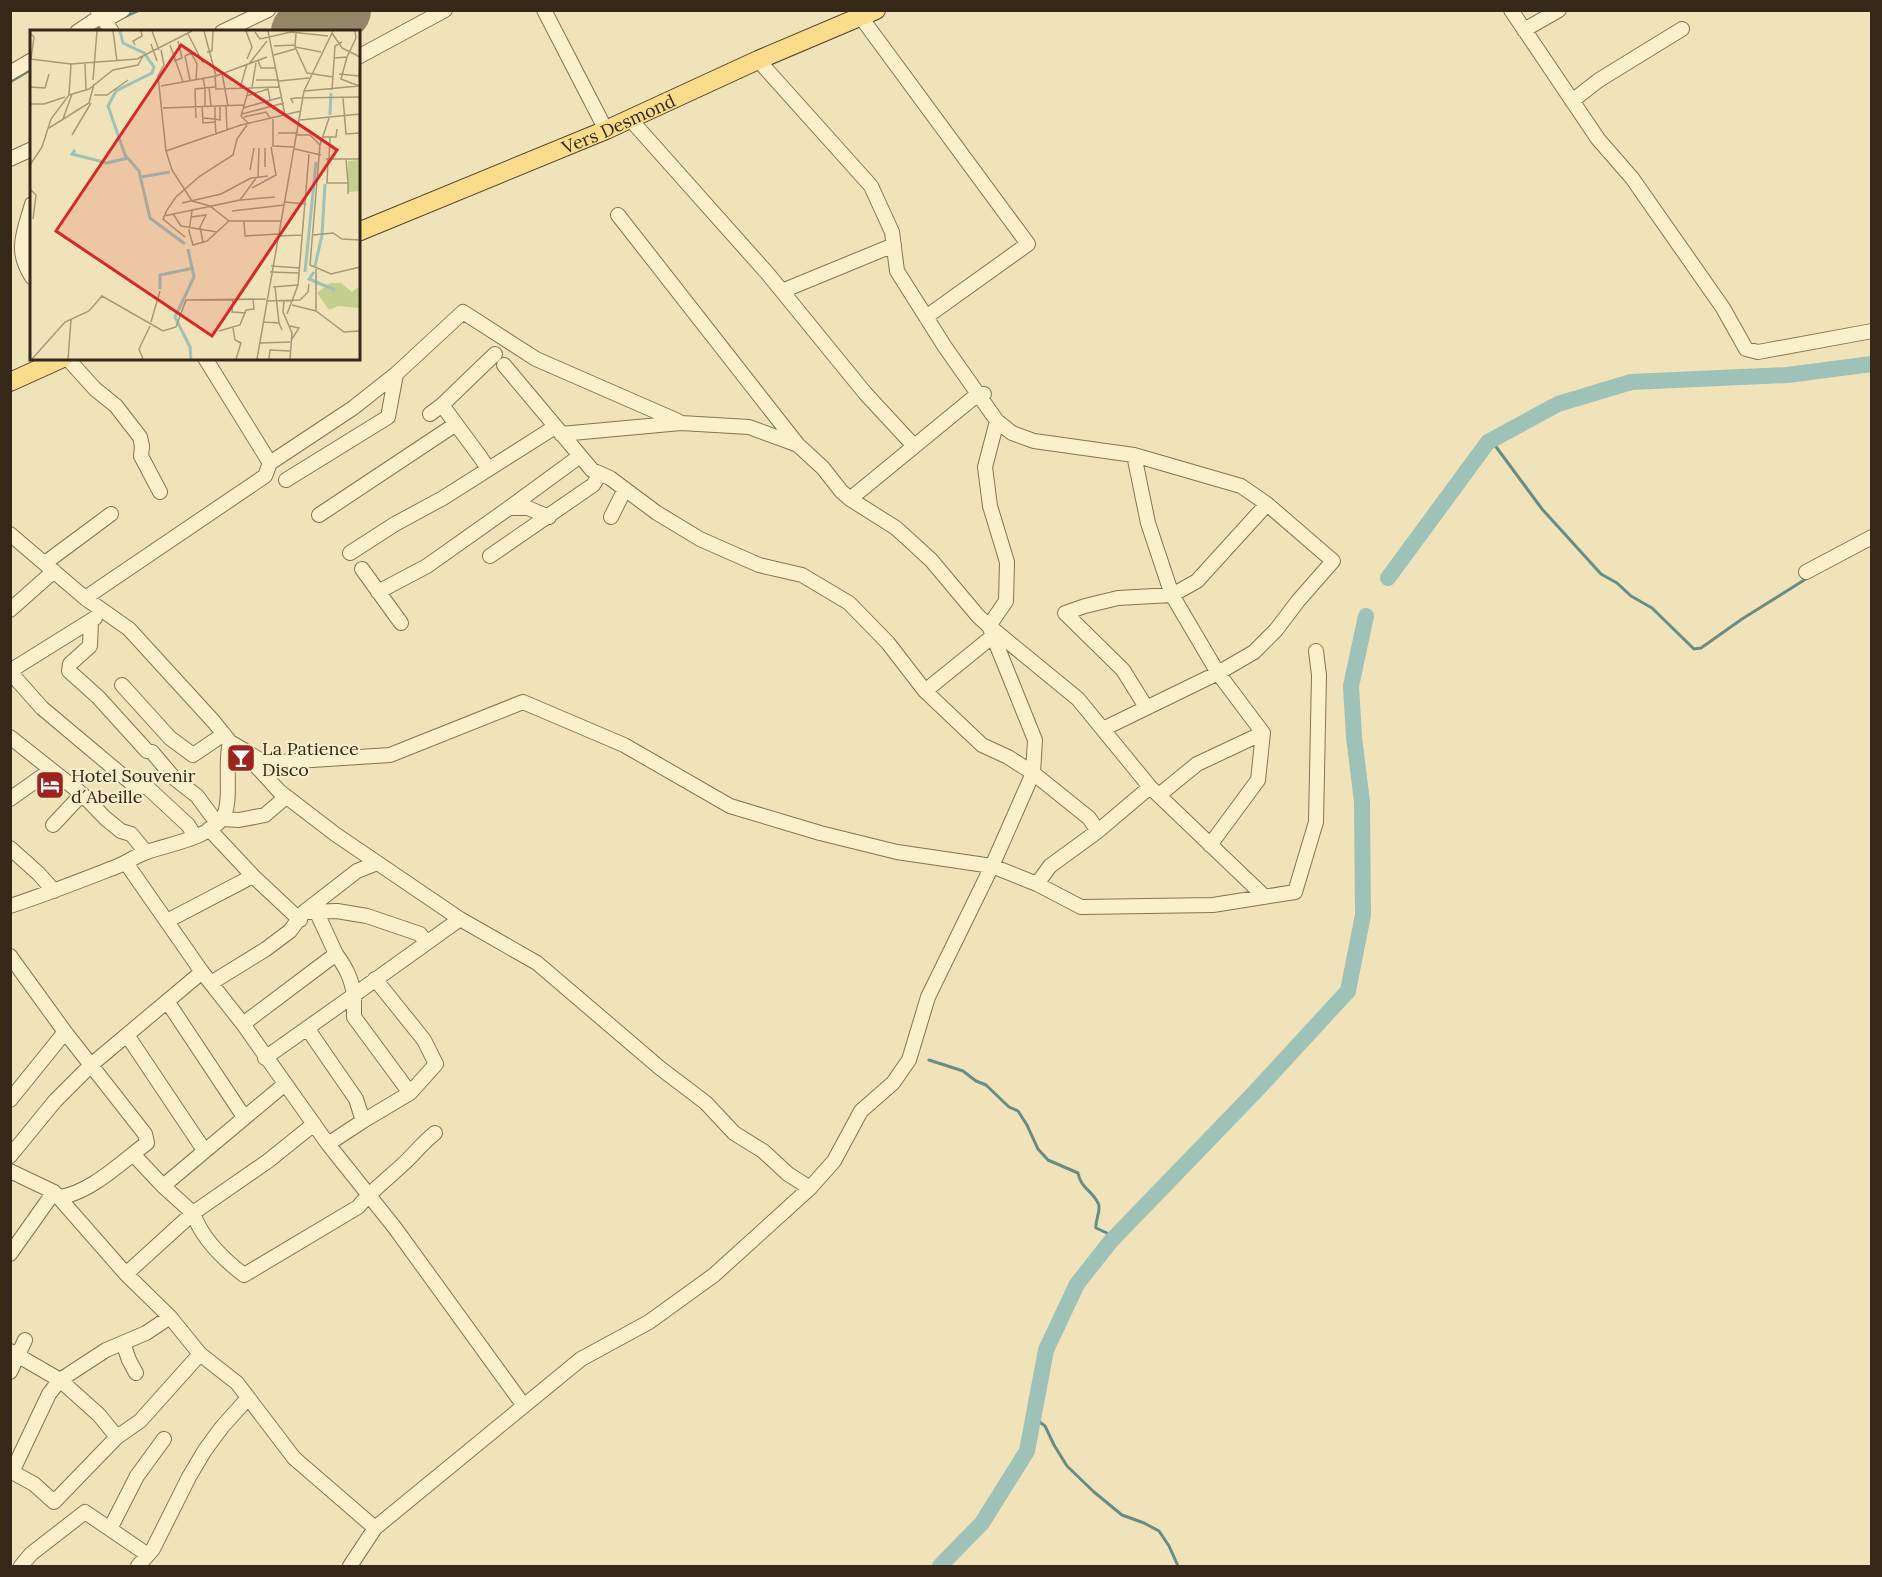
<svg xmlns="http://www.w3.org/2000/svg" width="1882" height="1577" font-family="Lora,serif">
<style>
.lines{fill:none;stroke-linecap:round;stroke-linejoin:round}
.stream{stroke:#668e86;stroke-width:3}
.river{stroke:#9ec1b8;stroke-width:16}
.runway{stroke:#948669;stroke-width:62}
.minor-casing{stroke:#887253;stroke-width:16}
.major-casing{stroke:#553f28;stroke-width:20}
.minor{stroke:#fbf0cc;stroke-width:14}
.major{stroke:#f9dc8c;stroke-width:18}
.labels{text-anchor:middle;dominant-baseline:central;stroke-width:4.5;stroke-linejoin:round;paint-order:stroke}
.street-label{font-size:18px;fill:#362819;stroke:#f8edc9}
.poi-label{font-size:18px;fill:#362819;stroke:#f8edc9;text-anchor:start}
.inset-river{fill:none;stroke:#9ec1b8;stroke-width:3}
.inset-road{fill:none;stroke:#a69879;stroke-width:1.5}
.view{fill:#d62828;fill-opacity:0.15;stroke:#d62828;stroke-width:3}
.inset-edge{fill:none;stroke:#362819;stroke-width:3}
</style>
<rect width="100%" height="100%" fill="#f1e3b9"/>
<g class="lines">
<path class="stream" d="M122 18 140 10
M94 32 100 28
M10 82 32 69
M1491 440 1542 509 1601 574 1617 583 1631 596 1652 608 1694 649 1701 648 1742 619 1809 577
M929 1060 963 1071 976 1081 986 1085 1009 1107 1018 1111 1027 1125 1038 1149 1048 1160 1078 1173C1081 1189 1092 1190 1098 1203 1102 1209 1095 1220 1096 1228L1107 1233 1111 1241
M1033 1417 1045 1426 1054 1445 1067 1466 1094 1492 1122 1515 1144 1523 1159 1531 1169 1546 1178 1566"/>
<path class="river" d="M1388 578 1488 442 1558 404 1631 382 1787 375 1872 364
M940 1566 982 1523 1027 1451 1046 1350 1077 1284 1111 1241 1254 1093 1348 991 1363 915 1362 802 1354 737 1351 686 1366 616"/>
<path class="runway" d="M302 32 340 10"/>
<g class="minor-casing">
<path id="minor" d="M544 10 606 130
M1511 10 1598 139 1632 178 1723 308 1746 349 1758 352 1872 331
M98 11 112 32
M860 16 1028 244 926 317
M104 21 123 10
M1524 30 1559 10
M77 32 101 16
M222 32 268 10
M358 57 445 10
M10 73 32 60
M1572 101 1599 80 1682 29
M630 119 768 274 865 393 914 446
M10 159 32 149
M32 204C24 233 14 250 32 277
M618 215 798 445
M782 291 894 245
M67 358 95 389 116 406 140 437 142 446 141 456 160 492
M504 365 592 470 610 478 657 513 700 539 759 565 802 575 849 603 888 643 925 691 982 745 1008 757 1033 773 1089 818 1098 831
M442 405 481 458 488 469
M430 414 442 405 495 354
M997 421 1012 433 1034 441 1134 455 1241 486 1267 504 1333 561 1298 601 1276 630 1254 652 1218 673 1103 729
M561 434 681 423 749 427 798 445 823 468 841 491 850 499 896 528 931 560 978 616 989 626 1078 699 1150 787 1264 896
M1134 455 1148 523 1172 595 1218 673 1263 733 1258 780 1210 845
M270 463 353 408 396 374
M286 480 388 417 396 374 463 312 536 359 678 421
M850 499 978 394H984
M509 508 580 456
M319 515 456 424
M611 517 625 489
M10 534 85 598 129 629 214 722 230 742 247 752 257 767 279 791 335 834 460 919 537 963 660 1068 706 1103 734 1133 763 1151 788 1174 810 1188
M350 553 395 524 443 498 555 427
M490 556 593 485 600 474
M45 563 111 514
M362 569 401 623
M1806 572 1872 537
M378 592 427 566 509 508H528L549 517
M85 598 265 476 270 463 205 358
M10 610 54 571
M91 621 90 646 70 664 69 671 98 697 147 751 152 752 174 778 197 796 217 823
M10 671 95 618
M10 672 42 708 135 786 147 787 188 825 195 836
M122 685 170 738 193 755 224 734
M925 691 993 636
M1146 707 1123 670 1065 613 1085 606 1118 598 1172 595 1197 581 1267 504
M10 737 82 794 105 818 121 831 131 834 146 852
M247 752 265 763 390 755 523 702 624 745 730 806 820 833 897 852 992 866 1037 884 1081 907 1213 905 1295 892 1316 822 1319 675 1316 651
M1159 795 1197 764 1263 733
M10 799 51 770
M222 819 239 820 265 815 286 797
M53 825 82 794
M209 829 253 876 300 920
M10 848 39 874 54 891
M126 863 202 972 243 1024 328 1144 395 1228 524 1406
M1037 884 1050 866 1098 831 1150 787
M10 906C47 894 82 880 118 866 128 862 137 855 147 852 169 844 206 839 222 819 233 804 224 763 230 742
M304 912 337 911 367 916 420 934 426 943
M317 913 336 954
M167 921 253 876
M10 956 65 1032 145 1134 147 1143C123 1161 88 1195 58 1197
M211 983 266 949 290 931 304 912 357 871 377 863
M167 1001 244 1117
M243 1024 336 954C346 968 351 977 354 995L265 1058
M307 1028 356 1099 363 1121
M127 1035 204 1150
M410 1093 354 1017V995L460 919
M10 1100 65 1032
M328 1144 363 1121 410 1093 436 1064 424 1040 375 979
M133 1154 163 1186 193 1213 268 1161 314 1124
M10 1156 55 1101 91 1065 202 972
M10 1171 54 1192 126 1274 170 1317 200 1354 237 1383 294 1458 375 1528
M163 1186 285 1084
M10 1254 54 1192
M126 1274 193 1213C202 1239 223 1259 244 1275L358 1207C370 1192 385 1181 400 1167 413 1156 421 1144 435 1133
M170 1317 146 1333 106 1350 60 1380 49 1394 12 1472 34 1484 54 1502 117 1437 140 1421 200 1354
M123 1343 129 1360 136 1373
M10 1351 60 1380 99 1415 117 1437
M10 1372 25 1340
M110 1529 137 1476 164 1439
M21 1566 31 1554 85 1512 148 1555
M138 1566 153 1549 189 1477 205 1450 222 1427 248 1398
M350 1566 375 1528 581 1359 649 1322 714 1275 810 1188 834 1161 861 1111 893 1083 909 1060 928 997 992 866 1033 773 1035 740 989 626 1006 601 1007 562 990 506 985 467 997 421 945 347 897 271 892 232 871 186 758 60"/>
</g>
<g class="major-casing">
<g id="major">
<path id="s1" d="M358 232 606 130 758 60 876 10"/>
<path d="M10 382 63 358"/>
</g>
</g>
<use href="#minor" class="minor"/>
<use href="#major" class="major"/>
</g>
<defs>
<g id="bar-square" transform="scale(1.5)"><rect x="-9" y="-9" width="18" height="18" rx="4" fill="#9b241f" stroke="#f8edc9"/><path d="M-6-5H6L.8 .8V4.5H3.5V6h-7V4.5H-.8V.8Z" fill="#fff"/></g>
<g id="hotel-square" transform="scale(1.5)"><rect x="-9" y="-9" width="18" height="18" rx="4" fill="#9b241f" stroke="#f8edc9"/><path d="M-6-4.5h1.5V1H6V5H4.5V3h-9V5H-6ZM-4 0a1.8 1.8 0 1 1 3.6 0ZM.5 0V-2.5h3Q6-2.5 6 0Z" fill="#fff"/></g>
</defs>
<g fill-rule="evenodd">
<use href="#bar-square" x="241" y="758"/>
<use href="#hotel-square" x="50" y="785"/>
</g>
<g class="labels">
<g class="street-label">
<text stroke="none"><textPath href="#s1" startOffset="282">Vers Desmond</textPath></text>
</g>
<g class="poi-label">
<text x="262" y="748">La Patience<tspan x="262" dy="21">Disco</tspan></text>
<text x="71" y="775">Hotel Souvenir<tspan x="71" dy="21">d´Abeille</tspan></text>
</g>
</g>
<g transform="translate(30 30)">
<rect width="330" height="330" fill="#f1e3b9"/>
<path d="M330 130V161L318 162V131ZM300 253H311L322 262 330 256V278L308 276 299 280 287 263Z" fill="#c4cf8d"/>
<path class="inset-river" d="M90 1 93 13 114 23 124 37 122 43 86 61 78 76 95 125 109 141 120 188 155 214M300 85 301 63M45 120 42 124 77 133 98 128M111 147 140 142M158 219 164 247 145 287 160 317 161 329M285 236 292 205 295 154M275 242 286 132M284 242 279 249 305 260M130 259V245L164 238"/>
<path class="inset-road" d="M83 1 87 31M122 1 129 20M174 1 186 46M216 1 222 17 217 29M238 1 255 85M225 2 230 9 261 2 298 6M266 2 265 17 291 22M0 3 4 7 1 29M302 3 312 18 330 27M158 4 173 33M121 14 127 31M105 15 103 11 112 6 111 1M140 15 153 52M244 16 265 15M265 17 277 43 303 47M131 20 134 35 128 46 136 121 142 140 162 171 180 176 199 191H251M177 22 182 21 183 1M244 25 265 19M317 27 311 49 329 56M305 28 317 27 326 8 325 1M0 29 41 34 107 29 162 1M144 31 152 28 148 11M228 31 231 38H246M55 34 56 60M219 34 237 11M192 43 198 76M309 44 329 46 330 36M185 46 186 59 219 58M63 50 67 1M160 50 155 26 161 23 167 34 166 49M226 50H249M249 51 279 48M131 56 186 46 237 27M0 57 15 58 19 44M179 57 181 76M222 57 226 33M210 58 217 34M302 60 305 16 312 12M274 61 329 56M39 65 59 59 83 40 108 35 113 26M64 65H77L98 50M216 66 238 59 240 70M313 68 316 104 330 103M263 73 261 69 265 68 330 67M0 74H14L35 67M172 76 173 93 186 92M175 76V58L185 57M185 76V89L190 90V76M196 76 197 100M133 78 214 75M213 78 252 67M212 84 254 73M214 87 236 82 240 88M166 88 165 59 175 58 173 48M172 88 185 89 186 105M299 88 290 115 280 235 301 244 330 237M33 89 42 64M243 89V116L264 117M270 90 330 84M219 94 211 86 219 58 250 57M19 98 59 73 64 54M248 103H268M42 105 61 73M267 105H280L290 115M293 107H306L307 99M265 119 291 125M136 121 211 95 271 81M296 129H330M298 129 297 153H318V164M299 129 300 107M316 129 318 153M0 135 12 117 21 89 39 65 41 34M235 137V118M220 140 224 118M228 147 229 118M222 158 246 145 241 117M0 159 6 165 3 189M210 170 245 167M254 172 276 174M152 173 191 164 221 148 238 146M162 181 159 201 163 215 177 211 199 191M202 181 254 175M143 184 151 196 187 202M134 186 210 170 227 147M161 187 176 185 170 197 173 212M214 191 215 206 248 204M283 205 303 203 312 209 330 210M248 206 273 205M155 207 133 189 137 180 146 167 170 146 203 125 207 109 217 95M241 236 270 238M240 242 269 243M243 257 268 255M245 257 249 293M203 269 202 282 216 283M236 271 270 270 278 262 279 254M254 271 253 282 262 303 260 329M262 275 286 281 314 302 330 301M286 281V239M257 284 268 255 279 124M121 292 130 261M233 292 249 293 252 300M260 296 269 298 262 309M203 298 205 310 211 313 206 329M189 301 210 295 216 280 224 279 223 269M230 313 260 312M2 329 35 292 59 281 72 266 133 301 146 297 156 270 236 269M38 329 41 290M113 329 109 319 120 296M227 329 274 61 303 1M239 329 240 320 260 321"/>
<path class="view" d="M151 15 307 120 182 306 26 201Z"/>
<rect width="330" height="330" class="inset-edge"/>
</g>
<rect width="1882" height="1577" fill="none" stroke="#362819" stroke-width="24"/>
</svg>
